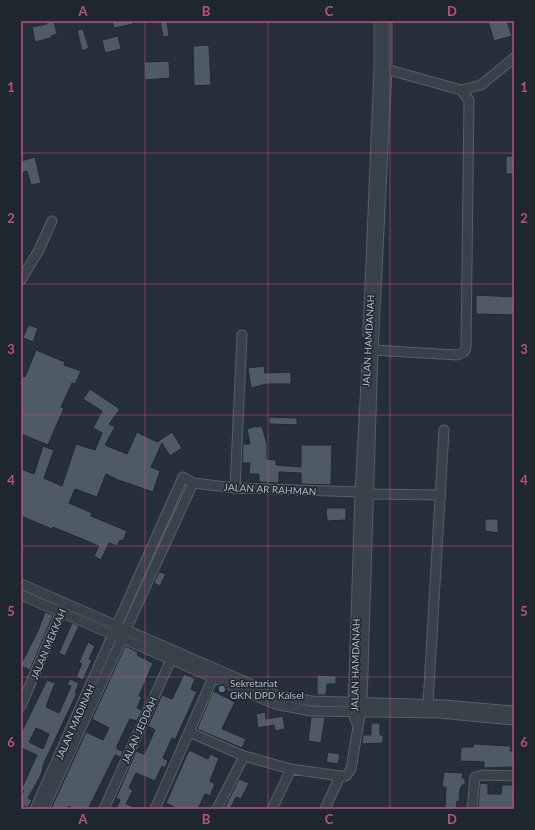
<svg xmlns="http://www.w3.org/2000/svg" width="535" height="830" font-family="Lato,sans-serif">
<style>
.building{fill:#4e5a65;stroke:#202832;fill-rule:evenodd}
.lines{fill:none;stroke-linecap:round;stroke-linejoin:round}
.street-casing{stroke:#575f69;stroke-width:11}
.street{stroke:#39414b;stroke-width:9}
.grid{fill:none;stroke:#bd5180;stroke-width:1;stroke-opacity:0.55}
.service-dot{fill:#5c6f8a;stroke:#1e2630;stroke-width:1.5}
.labels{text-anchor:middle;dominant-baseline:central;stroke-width:3;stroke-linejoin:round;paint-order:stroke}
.street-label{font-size:10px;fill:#b5bcc6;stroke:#1e2630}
.poi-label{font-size:10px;fill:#b5bcc6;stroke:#1e2630;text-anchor:start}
.neatline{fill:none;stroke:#bd5180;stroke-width:1.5}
.grid-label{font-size:13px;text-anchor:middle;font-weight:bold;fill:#bd5180}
</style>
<rect width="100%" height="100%" fill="#262f3a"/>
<path class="building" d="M46 21H54L57 34 51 36V38L35 42 32 27 47 24Z
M112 21H132L133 24 114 28Z
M160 21H167L169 36 163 37Z
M488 21H507L512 36 494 41Z
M83 29 89 48 82 51 77 30Z
M118 36 121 49 105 53 102 40Z
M209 45 211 85 194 86 193 46Z
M169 61 170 78 145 80 144 62Z
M506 156H514V174H506Z
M35 157 41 183 31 185 27 171 21 173V161Z
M476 295 514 297V315L476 314Z
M28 325 38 328 33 342 23 338Z
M36 350 65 362 64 365 81 371 75 384 72 383 61 407 64 408 48 445 21 434V375L25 377Z
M264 366 265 373 291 372V384H267L251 388 248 368Z
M90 389 120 409 109 424 115 427 105 445 127 454 137 432 157 442 172 432 182 448 170 456 162 443 151 467 160 471 153 492 118 480 106 474 97 497 75 489 69 503 92 513 91 516 127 531 123 541 120 540 117 546 109 543 101 560 94 556 99 546 53 527 52 529 21 516V469L34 474 43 446 54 450 44 478 62 486 76 444 95 450 102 433 93 428 102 411 83 399Z
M269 417 297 418V425L269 424Z
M256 426V427L262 426 267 444V459L276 460V465L301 467V445H332L331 485 301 484V473L279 472V483L259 482V474H249L250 463H242L243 444H250L247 429Z
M326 508H346V520L327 521Z
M485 519H498V533L485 531Z
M159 572 166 574 160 586 154 583Z
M45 612 53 615 30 670 21 666V664L38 631Z
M72 623 79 626 65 656 59 653Z
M88 642 95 646 89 659 92 660 83 680 76 677 82 664 79 662Z
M125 646 138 652 137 655 153 663 139 696 142 697 137 708 142 710 137 721 130 719 117 746V749L123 751 121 757 115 755 88 809H75L68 806 67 809H51L86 732 103 740 109 728 92 719Z
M184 674 195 679 191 689 197 692 175 740 172 738 163 758 168 761 165 768 162 766 155 781 136 773 129 788 133 790 126 804 138 809H116L120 800 116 798 136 751 144 754 155 730 148 726 162 695 172 699Z
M317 675 336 676V684H327L326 695H317Z
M70 679 79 683 75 693H77L44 763 41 775 28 798 32 800 28 808 25 806 23 809H21V795L24 791 21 790 37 755 21 748V733L47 680 55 683 46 707 59 713 71 686 67 685ZM36 728 49 734 43 749 29 742Z
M213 691 235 702 222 729 246 739 242 748 197 729Z
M265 712 266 719 283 716 285 729 275 731 274 725 258 728 256 714Z
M311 717H325L321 743 308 741Z
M371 723H380V735H383V743L362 744 363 735H371Z
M474 744 511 746 510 751H514V767L484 768V762L460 761 461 747H473Z
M189 750 208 759 210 754 219 758 210 781 215 784 210 796 205 794 198 809H178L166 803Z
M328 752 340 754 338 764 326 762Z
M444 772 463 773 462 778H465V785H462L460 789 459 802 457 801 456 809H445L446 787H442Z
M239 779 249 783 241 799 236 797 230 809H224Z
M480 783 488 784V794H501L502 785H514L513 809H478Z"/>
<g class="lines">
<g class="street-casing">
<path id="street" d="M382 68 461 90 481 85 514 58
M21 280 39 250 52 221
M368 334 379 68V21
M373 350 457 355 464 352 466 348 469 100 461 90
M235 488 242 335
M21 584 278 696 312 701 445 705 514 711
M21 595 275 704 311 711 439 713 514 720
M428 704 444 430
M21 706 63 607
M357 724 353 712 360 492 367 365
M189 732 244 756
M35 809 183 477 193 483 235 488 360 492 368 494 441 495
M44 809 193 483
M104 809 173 655
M155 809 215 673
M217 809 244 756 291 769 340 776H346L351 769 362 703 373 350 387 69V21
M272 809 291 769
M325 809 340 776
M472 809 475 777 483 775 514 776"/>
</g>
<use href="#street" class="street"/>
</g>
<path class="grid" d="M145 21V809M268 21V809M390 21V809M21 153H514M21 284H514M21 415H514M21 546H514M21 677H514"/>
<circle class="service-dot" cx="222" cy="689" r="4"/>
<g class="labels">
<g class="street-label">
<text transform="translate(368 341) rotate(-87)">JALAN HAMDANAH</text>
<text transform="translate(270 489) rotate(3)">JALAN AR RAHMAN</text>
<text transform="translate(48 644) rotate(-67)">JALAN MEKKAH</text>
<text transform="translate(355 665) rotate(-89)">JALAN HAMDANAH</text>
<text transform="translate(75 722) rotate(-66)">JALAN MADINAH</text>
<text transform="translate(139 730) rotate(-66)">JALAN JEDDAH</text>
</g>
<g class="poi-label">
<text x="230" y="683">Sekretariat<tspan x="230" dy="12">GKN DPD Kalsel</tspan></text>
</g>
</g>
<rect width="535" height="830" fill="none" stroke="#1e2630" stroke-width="44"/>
<rect x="22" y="22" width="491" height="786" class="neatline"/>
<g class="grid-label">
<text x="83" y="16">A</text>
<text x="206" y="16">B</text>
<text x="329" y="16">C</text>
<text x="452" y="16">D</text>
<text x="11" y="92">1</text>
<text x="524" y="92">1</text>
<text x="11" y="223">2</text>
<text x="524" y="223">2</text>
<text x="11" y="354">3</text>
<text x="524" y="354">3</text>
<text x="11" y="485">4</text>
<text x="524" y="485">4</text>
<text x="11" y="616">5</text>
<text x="524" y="616">5</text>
<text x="11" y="747">6</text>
<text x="524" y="747">6</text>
<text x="83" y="824">A</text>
<text x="206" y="824">B</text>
<text x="329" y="824">C</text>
<text x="452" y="824">D</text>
</g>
</svg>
